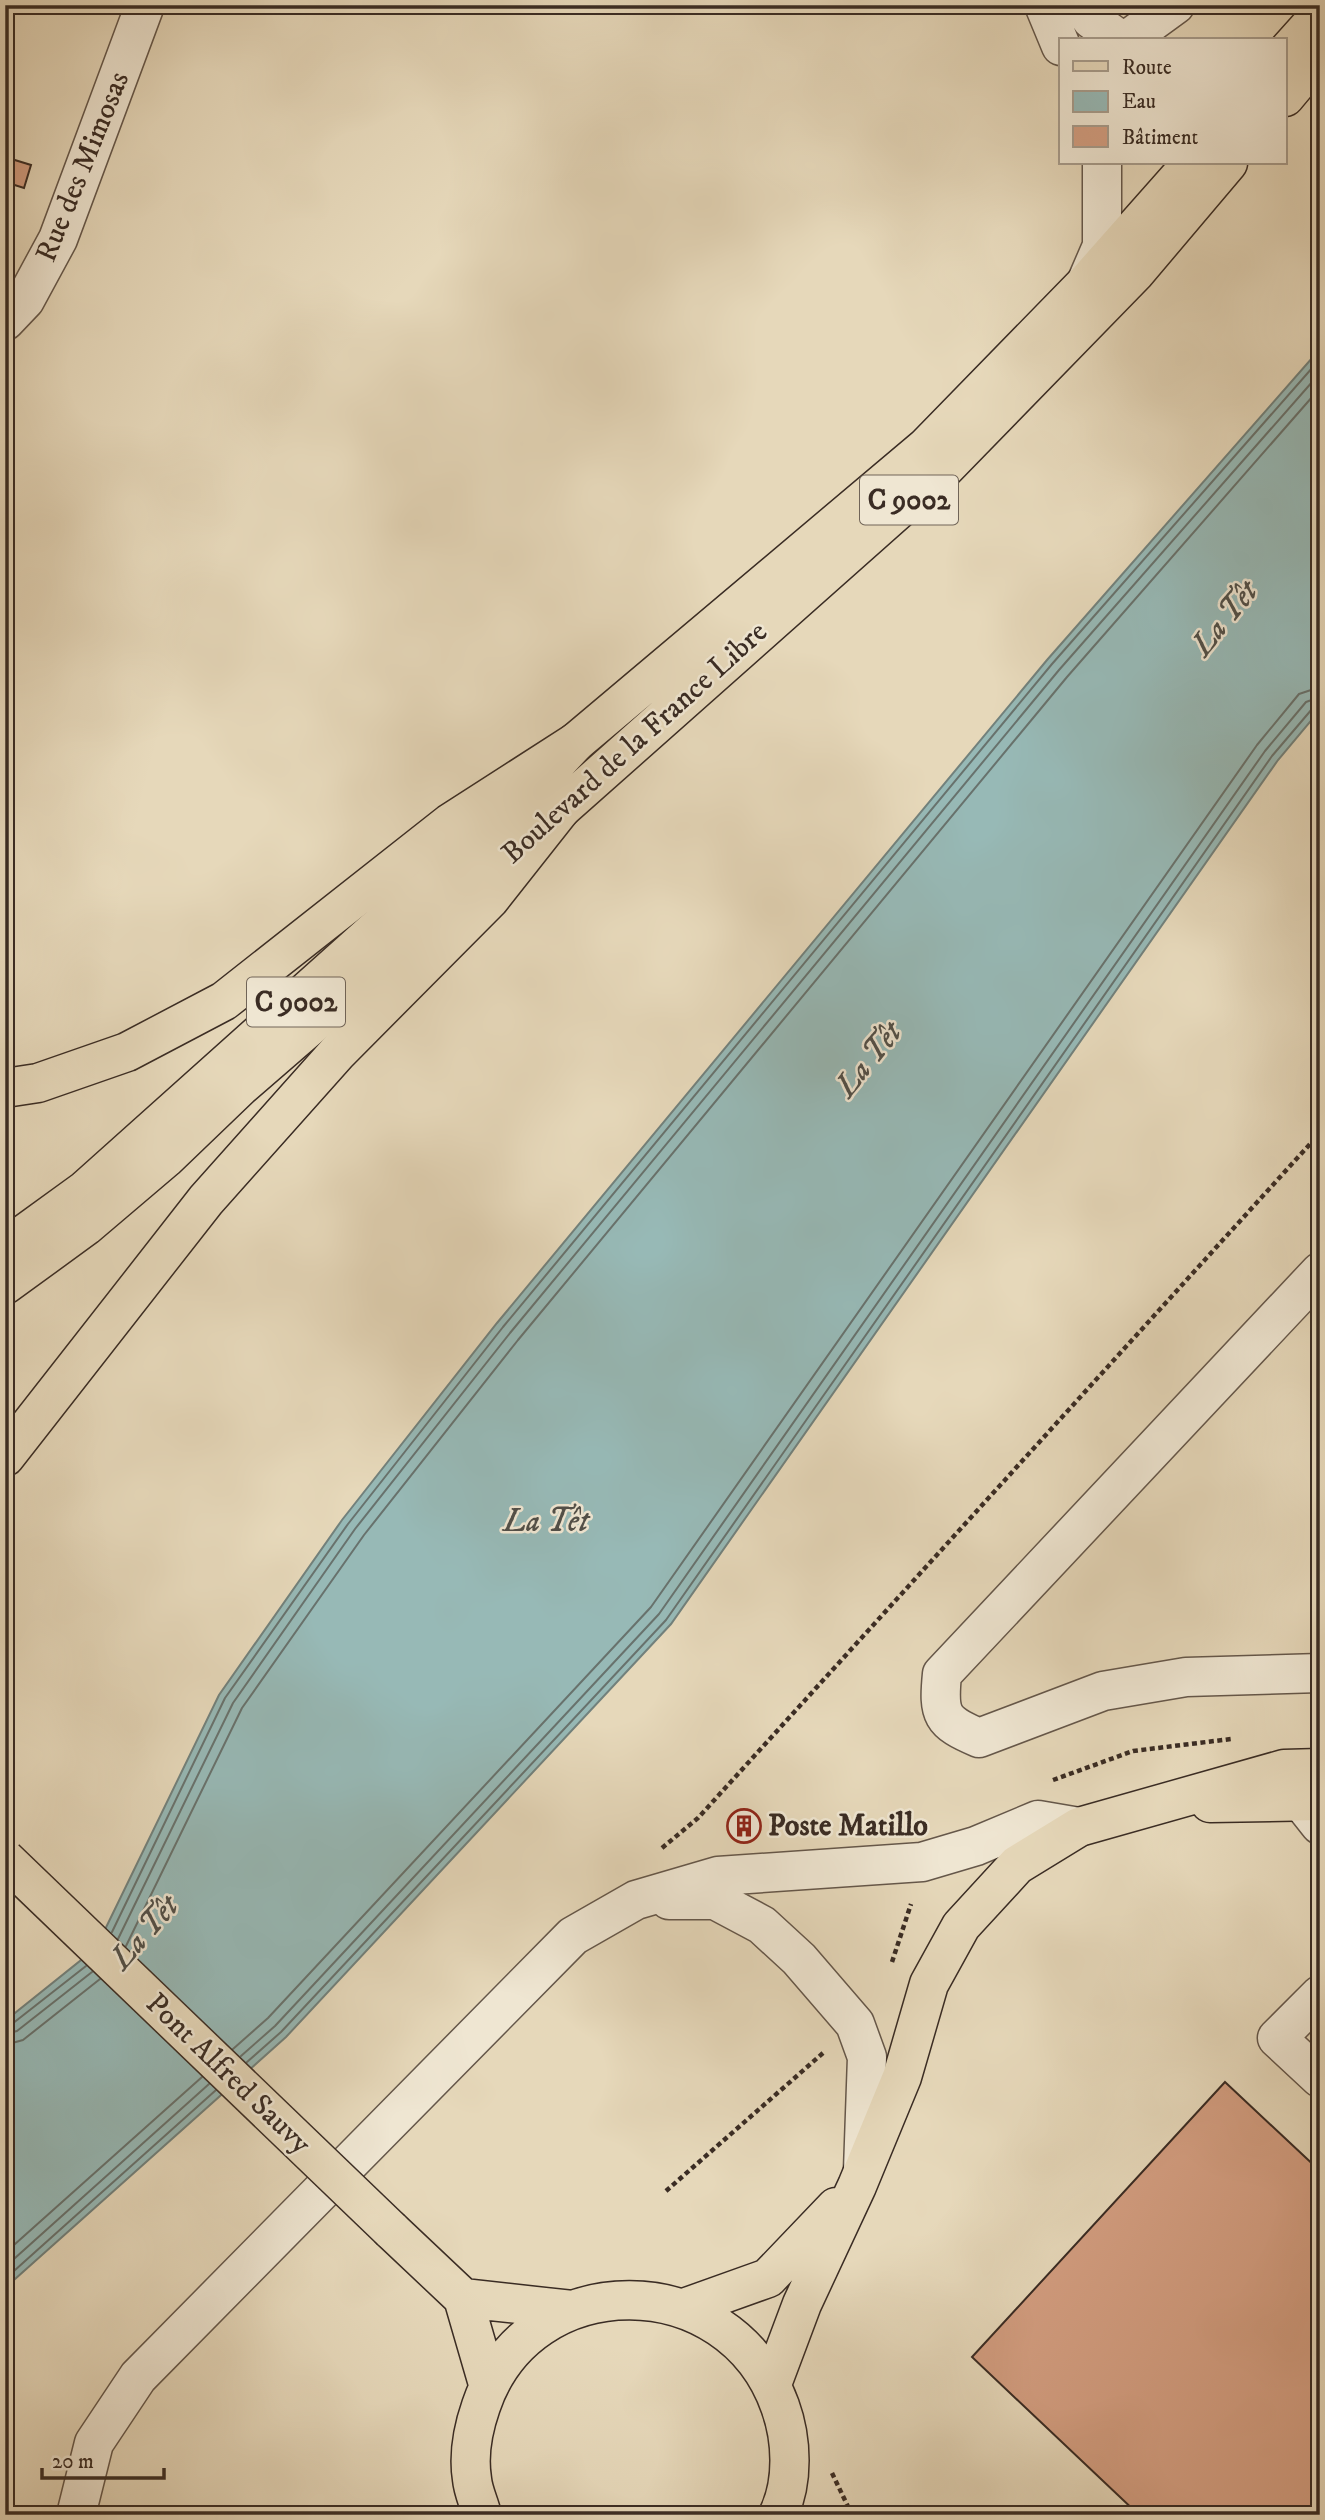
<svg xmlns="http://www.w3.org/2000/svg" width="1325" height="2520" font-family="'IM FELL DW Pica',serif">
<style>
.water{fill:#97b9b6;stroke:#72817c;stroke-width:2}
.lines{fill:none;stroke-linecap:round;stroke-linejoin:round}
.shore{stroke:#68726d;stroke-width:2}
.building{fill:#d39e81;stroke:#3a2c24;stroke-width:2}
.minor-casing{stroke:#65574a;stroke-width:41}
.major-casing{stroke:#3a2c24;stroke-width:41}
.highway-casing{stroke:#3a2c24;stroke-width:41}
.path{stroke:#3a2c24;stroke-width:4.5;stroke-dasharray:5 3.5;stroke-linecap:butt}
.minor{stroke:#efe6d2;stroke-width:38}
.major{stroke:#e6d8ba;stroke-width:38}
.highway{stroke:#e6d8ba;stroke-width:38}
.major-bridge-casing{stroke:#3a2c24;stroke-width:41;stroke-linecap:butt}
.major-bridge{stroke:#e6d8ba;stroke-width:38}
.labels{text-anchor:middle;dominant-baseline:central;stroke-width:5;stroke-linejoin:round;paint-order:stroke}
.shield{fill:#efe6d2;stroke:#706458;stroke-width:2}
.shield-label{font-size:28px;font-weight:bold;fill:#3a2c24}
.street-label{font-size:30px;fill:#3a2c24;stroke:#efe6d2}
.poi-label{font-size:30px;font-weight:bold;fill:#3a2c24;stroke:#efe6d2;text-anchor:start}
.water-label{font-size:32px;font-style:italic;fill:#514f48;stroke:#efe6d2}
</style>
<rect width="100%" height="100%" fill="#e6d8ba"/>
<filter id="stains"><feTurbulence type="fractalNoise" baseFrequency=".00286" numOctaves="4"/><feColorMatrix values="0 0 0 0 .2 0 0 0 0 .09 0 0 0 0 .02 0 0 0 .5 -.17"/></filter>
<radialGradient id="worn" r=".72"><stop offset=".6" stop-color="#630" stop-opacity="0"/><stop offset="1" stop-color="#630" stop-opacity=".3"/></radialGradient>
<path class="water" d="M1320 349V710L1278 760 671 1624 286 2037 5 2288V2021L96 1948 219 1695 342 1520 497 1323 1047 660Z"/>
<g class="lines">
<path class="shore" d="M112 1932 225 1698 348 1524 503 1327 1052 664 1320 359
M118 1939 233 1703 355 1529 510 1333 1059 670 1320 373
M126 1946 242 1708 364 1535 518 1340 1067 677 1320 388
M5 2026 12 2024 86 1966
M5 2034 17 2031 92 1972
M5 2045 23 2040 100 1979
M233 2049 268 2018 651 1607 1257 745 1299 694 1320 687
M241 2056 275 2026 659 1614 1265 751 1306 702 1320 697
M247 2062 281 2032 666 1620 1272 756 1312 709 1320 706
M5 2253 202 2077
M5 2267 209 2084
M5 2279 216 2090"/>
</g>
<path class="building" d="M5 157 31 165 24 188 5 182Z
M756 1820V1831L732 1832V1821Z
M1225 2082 1320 2171V2515H1139L972 2357Z"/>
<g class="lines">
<g class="minor-casing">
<path id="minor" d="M1044 5 1061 46
M1083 5 1091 19 1120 40
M1127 40 1175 5
M1086 283 1102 246V163
M5 321 25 300 58 239 145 5
M1320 1272 942 1674C938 1715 941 1722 979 1738L1103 1691 1186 1677 1320 1673
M1301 1801 1320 1825
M669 1900H715L762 1925 799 1959 855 2024 867 2057 863 2170
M1320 1995 1277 2038 1320 2078
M76 2515 94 2443 138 2377 573 1936 636 1900 718 1876 922 1862 976 1846 1038 1820 1079 1827"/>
</g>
<g class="major-casing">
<path id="major" d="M1285 54 1320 15
M1285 97 1320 55
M5 1248 85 1190 526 795 576 742 926 447 1085 284 1192 163
M5 1285 86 1226 166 1158 240 1087 561 809 944 469 1135 273 1228 163
M1210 1803 1320 1801
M391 2230 463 2298 488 2384
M463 2298 572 2310
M684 2308 768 2278 836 2207
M772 2384 802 2304 857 2186 902 2077 929 1984 961 1926 1017 1865 1079 1827 1284 1769 1320 1768
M482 2515C479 2503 473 2491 472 2479 468 2454 473 2429 481 2406 529 2264 730 2266 780 2406 792 2439 794 2482 778 2515"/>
</g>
<g class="highway-casing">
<path id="highway" d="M5 1088 38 1083 127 1052 224 1001 450 823 576 742
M5 1457 206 1200 337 1053 490 899 561 809"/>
</g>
<path class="path" d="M1053 1780 1133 1751 1231 1739
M662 1848 698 1818 1320 1133
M892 1962 911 1904
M666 2191 823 2053
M832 2473 852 2515"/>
<use href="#minor" class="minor"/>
<use href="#major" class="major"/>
<use href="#highway" class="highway"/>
<g class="major-bridge-casing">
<path id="major-bridge" d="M5 1859 391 2230"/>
</g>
<use href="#major-bridge" class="major-bridge"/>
</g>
<defs>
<g id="building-ring" transform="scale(1.75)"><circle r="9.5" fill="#efe6d2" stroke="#8f2418" stroke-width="1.5"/><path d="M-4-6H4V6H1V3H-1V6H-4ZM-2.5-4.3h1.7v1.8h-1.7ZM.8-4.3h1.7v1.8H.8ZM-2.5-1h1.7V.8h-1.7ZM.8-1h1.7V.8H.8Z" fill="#8f2418"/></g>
</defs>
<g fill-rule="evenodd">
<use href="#building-ring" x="744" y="1826"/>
</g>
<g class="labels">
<g class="shield">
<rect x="860" y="475.5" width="98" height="49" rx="5"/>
<rect x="247" y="977.5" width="98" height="49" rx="5"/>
</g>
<g class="shield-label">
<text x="909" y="500">C 9002</text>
<text x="296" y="1002">C 9002</text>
</g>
<g class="street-label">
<text transform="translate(83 167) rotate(-68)">Rue des Mimosas</text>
<text transform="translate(635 743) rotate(-42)">Boulevard de la France Libre</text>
<text transform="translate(228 2074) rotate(44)">Pont Alfred Sauvy</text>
</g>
<g class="poi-label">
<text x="768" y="1826">Poste Matillo</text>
</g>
<g class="water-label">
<text transform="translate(1225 619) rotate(-51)">La Têt</text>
<text transform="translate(869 1060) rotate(-51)">La Têt</text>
<text x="546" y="1522">La Têt</text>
<text transform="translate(145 1933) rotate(-49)">La Têt</text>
</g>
</g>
<rect width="1325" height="2520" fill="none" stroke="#e6d8ba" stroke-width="28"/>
<rect x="7" y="7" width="1311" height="2506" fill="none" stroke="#3a2c24" stroke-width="3.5"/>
<rect x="14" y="14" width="1297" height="2492" fill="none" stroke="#3a2c24" stroke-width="2"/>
<rect x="1059" y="38" width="228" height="126" fill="#efe6d2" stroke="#a79c8c" stroke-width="2"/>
<rect x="1073" y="61" width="35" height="10" fill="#e6d8ba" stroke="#a79c8c" stroke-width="2"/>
<text x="1122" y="74" font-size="21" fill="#3a2c24">Route</text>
<rect x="1073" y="91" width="35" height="21" fill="#97b9b6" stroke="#a79c8c" stroke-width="2"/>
<text x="1122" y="108" font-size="21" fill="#3a2c24">Eau</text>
<rect x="1073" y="126" width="35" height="21" fill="#d39e81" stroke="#a79c8c" stroke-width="2"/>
<text x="1122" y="144" font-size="21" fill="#3a2c24">Bâtiment</text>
<path d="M42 2468v10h122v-10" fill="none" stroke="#3a2c24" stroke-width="3.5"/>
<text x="52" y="2468" font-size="21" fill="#3a2c24" stroke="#efe6d2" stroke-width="5" paint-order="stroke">20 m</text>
<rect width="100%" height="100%" filter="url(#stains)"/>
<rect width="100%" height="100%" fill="url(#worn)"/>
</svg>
